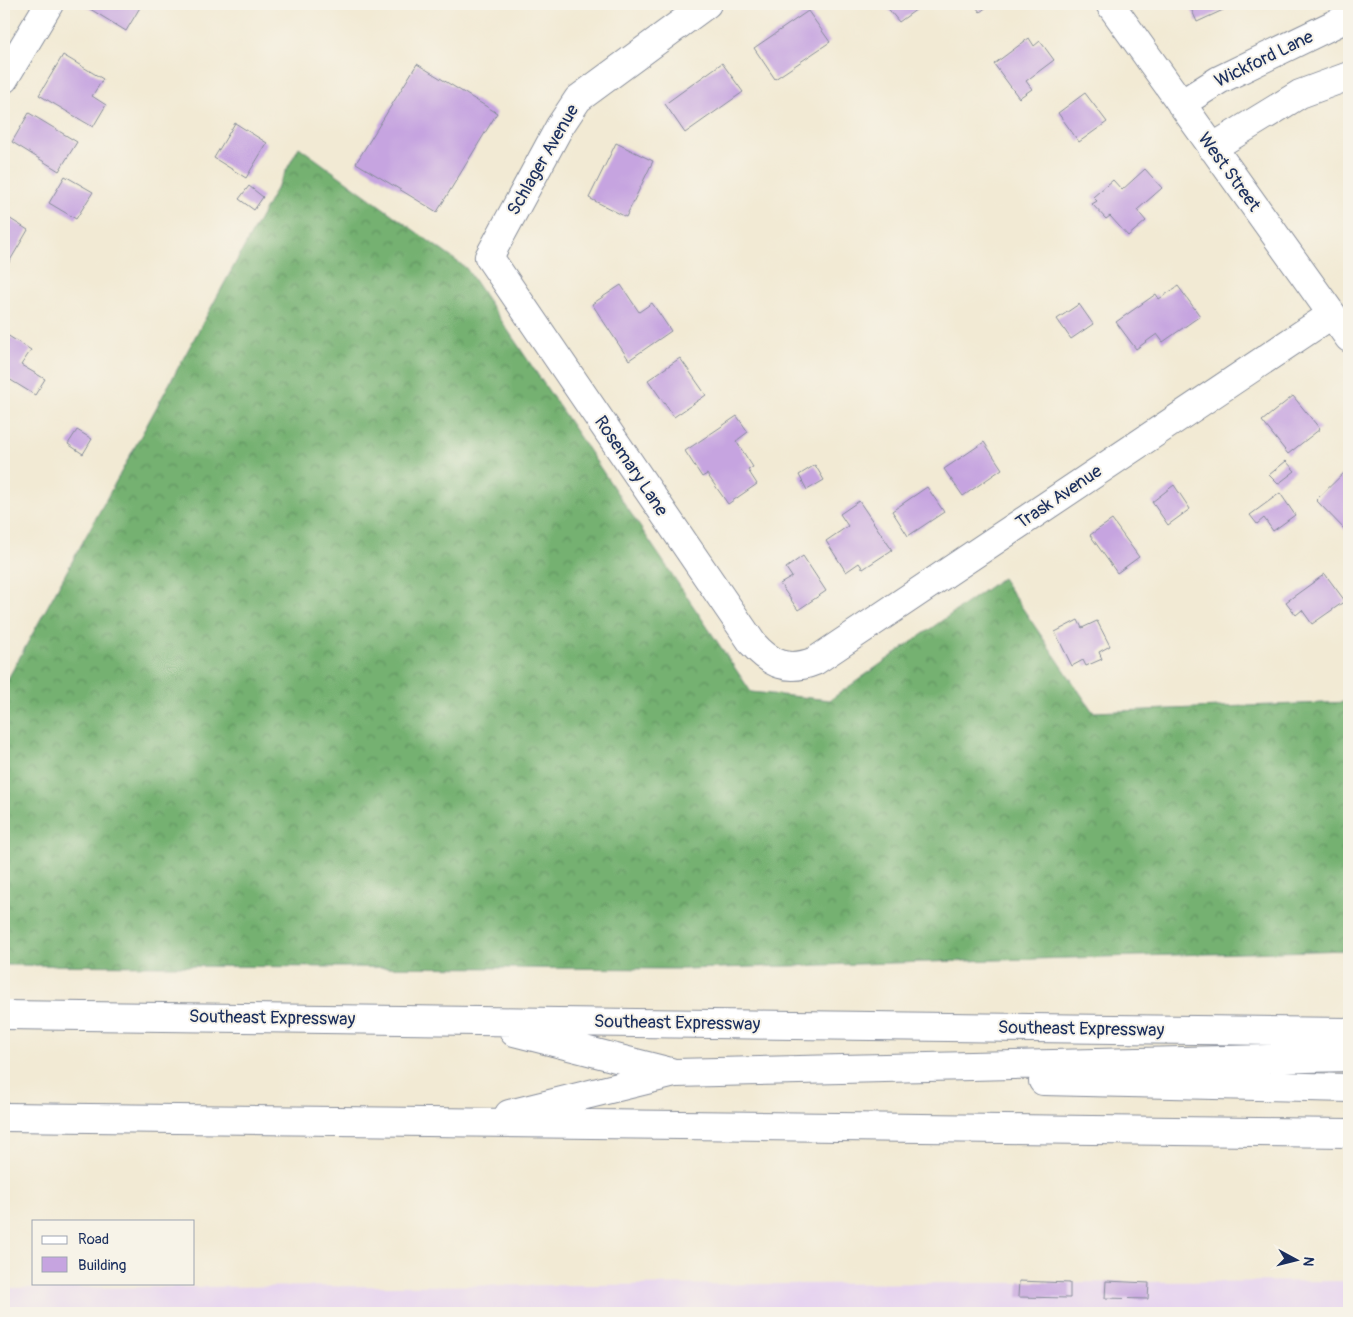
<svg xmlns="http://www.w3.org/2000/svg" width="1353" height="1317" font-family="Pangolin,sans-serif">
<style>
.built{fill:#e6d3f0}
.forest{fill:url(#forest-crowns);stroke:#487068}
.building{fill:#c6a4e0}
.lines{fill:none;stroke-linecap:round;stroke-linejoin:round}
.minor-casing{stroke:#868c99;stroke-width:30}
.highway-casing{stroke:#868c99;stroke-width:30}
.minor{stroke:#fff;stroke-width:28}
.highway{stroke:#fff;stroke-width:28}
.labels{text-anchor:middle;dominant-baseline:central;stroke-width:4;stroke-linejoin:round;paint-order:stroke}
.street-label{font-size:18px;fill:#1b2f5e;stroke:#f7f3e8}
</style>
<defs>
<pattern id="forest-crowns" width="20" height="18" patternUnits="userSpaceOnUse" patternTransform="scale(1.25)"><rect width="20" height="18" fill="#75b171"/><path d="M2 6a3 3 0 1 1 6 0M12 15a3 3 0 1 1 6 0" fill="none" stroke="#5f9060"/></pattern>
</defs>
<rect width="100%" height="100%" fill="#f7f3e8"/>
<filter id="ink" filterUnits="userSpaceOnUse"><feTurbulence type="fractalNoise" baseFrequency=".02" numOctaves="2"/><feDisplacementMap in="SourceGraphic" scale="10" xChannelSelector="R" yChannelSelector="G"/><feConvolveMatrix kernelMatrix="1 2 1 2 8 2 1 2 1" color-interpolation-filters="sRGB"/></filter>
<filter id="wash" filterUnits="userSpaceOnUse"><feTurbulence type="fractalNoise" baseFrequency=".0096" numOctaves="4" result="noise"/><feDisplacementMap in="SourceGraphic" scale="20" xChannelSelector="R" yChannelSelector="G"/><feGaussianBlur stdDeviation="1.12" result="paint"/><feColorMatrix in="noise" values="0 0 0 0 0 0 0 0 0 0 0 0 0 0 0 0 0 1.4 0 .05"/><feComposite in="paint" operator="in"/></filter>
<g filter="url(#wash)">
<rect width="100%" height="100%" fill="#f2ead4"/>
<path class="built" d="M1349 1281V1313H4V1288Z"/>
<path class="forest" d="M299 147 466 268 751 692 830 700 1002 578 1093 712 1349 702V950L683 969 4 965V686Z"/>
<g id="blocks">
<path class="building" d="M82 4H142L126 31Z
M889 4H924L899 22 886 6Z
M974 4H991L980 12Z
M1189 4H1236L1197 22Z
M808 11 830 42 775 79 754 48Z
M1029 38 1034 46 1040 41 1054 60 1026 81 1032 89 1019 98 994 64Z
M63 55 103 79 92 96 106 105 93 127 39 95Z
M722 63 743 92 685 133 665 104Z
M417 64 497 113 437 212 356 163Z
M1085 93 1107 122 1079 142 1058 113Z
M29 113 77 142 59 171 12 142Z
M235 123 267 143 246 178 214 158Z
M616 143 653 161 626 217 589 198Z
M1145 169 1162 188 1137 210 1146 221 1128 236 1110 216 1106 219 1092 204 1097 201 1093 197 1113 180 1122 190Z
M65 176 93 192 76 219 49 203Z
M249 186 263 197 254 210 239 199Z
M4 215 28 230 5 269 4 268Z
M621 285 639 312 652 303 671 331 629 360 592 304Z
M1178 286 1200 316 1163 342 1157 334 1136 349 1116 322 1156 294 1159 299Z
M1079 304 1093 324 1071 339 1057 319Z
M7 335 31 350 21 365 45 379 35 395 4 376V340Z
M680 358 706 395 674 417 648 380Z
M1293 396 1320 429 1288 454 1262 421Z
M737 416 748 432 736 441 753 467 748 470 757 484 728 504 707 474 702 477 685 451Z
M77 430 92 439 83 454 68 444Z
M984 442 1002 469 963 496 944 469Z
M1286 461 1295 471 1278 484 1269 475Z
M815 465 824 480 807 490 799 475Z
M1349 468V534L1316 500Z
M1174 485 1190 509 1168 525 1152 502Z
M927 487 944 512 908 536 892 511Z
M1280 493 1295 515 1273 531 1264 518 1257 524 1250 515Z
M859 501 892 550 863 569 859 563 846 572 826 541 848 526 840 514Z
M1112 520 1139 557 1117 573 1090 535Z
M803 556 826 591 798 610 780 584 792 577 786 568Z
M1325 574 1345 601 1312 624 1302 610 1296 615 1286 602Z
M1078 620 1082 628 1097 621 1110 646 1099 652 1102 659 1086 666 1083 660 1072 666 1055 632Z
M1019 1281 1070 1283V1298L1018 1297Z
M1106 1281 1149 1283 1148 1299 1105 1298Z"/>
</g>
</g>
<g filter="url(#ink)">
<use href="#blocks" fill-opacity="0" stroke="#868c99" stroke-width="1"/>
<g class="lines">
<g class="minor-casing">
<path id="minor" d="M707 4 578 99 560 126 489 257 753 644C771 664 788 672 815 661L1331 315
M1110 4 1349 338
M4 79 49 4
M1181 104 1219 80 1349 17
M1212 148 1300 94 1349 76"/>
</g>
<g class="highway-casing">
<path id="highway" d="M4 1015 1349 1032
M514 1032 671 1072
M1043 1081 1349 1088
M509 1114 675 1073 1349 1057
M4 1117 1349 1133"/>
</g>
<use href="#minor" class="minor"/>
<use href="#highway" class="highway"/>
</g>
</g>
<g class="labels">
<g class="street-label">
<text transform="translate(1264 59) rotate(-26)">Wickford Lane</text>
<text transform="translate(543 160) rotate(-60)">Schlager Avenue</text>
<text transform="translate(1229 172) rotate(54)">West Street</text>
<text transform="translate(631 466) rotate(56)">Rosemary Lane</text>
<text transform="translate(1059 497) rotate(-34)">Trask Avenue</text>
<text transform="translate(272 1018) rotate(1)">Southeast Expressway</text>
<text transform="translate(677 1023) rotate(1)">Southeast Expressway</text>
<text transform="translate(1081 1029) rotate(1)">Southeast Expressway</text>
</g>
</g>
<rect width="1353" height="1317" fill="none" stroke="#f7f3e8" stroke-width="20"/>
<rect x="32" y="1220" width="162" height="65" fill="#f7f3e8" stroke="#9fa5b1"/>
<rect x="42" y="1236" width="25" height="8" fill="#ffffff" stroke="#9fa5b1"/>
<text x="78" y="1244" font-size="15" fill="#1b2f5e">Road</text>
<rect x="42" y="1257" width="25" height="15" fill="#c6a4e0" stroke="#9fa5b1"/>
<text x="78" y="1270" font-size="15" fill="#1b2f5e">Building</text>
<g transform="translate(1296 1260) rotate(97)" stroke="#f7f3e8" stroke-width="4" paint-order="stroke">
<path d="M0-4L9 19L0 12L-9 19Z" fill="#1b2f5e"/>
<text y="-8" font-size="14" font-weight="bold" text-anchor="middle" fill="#1b2f5e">N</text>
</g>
</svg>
